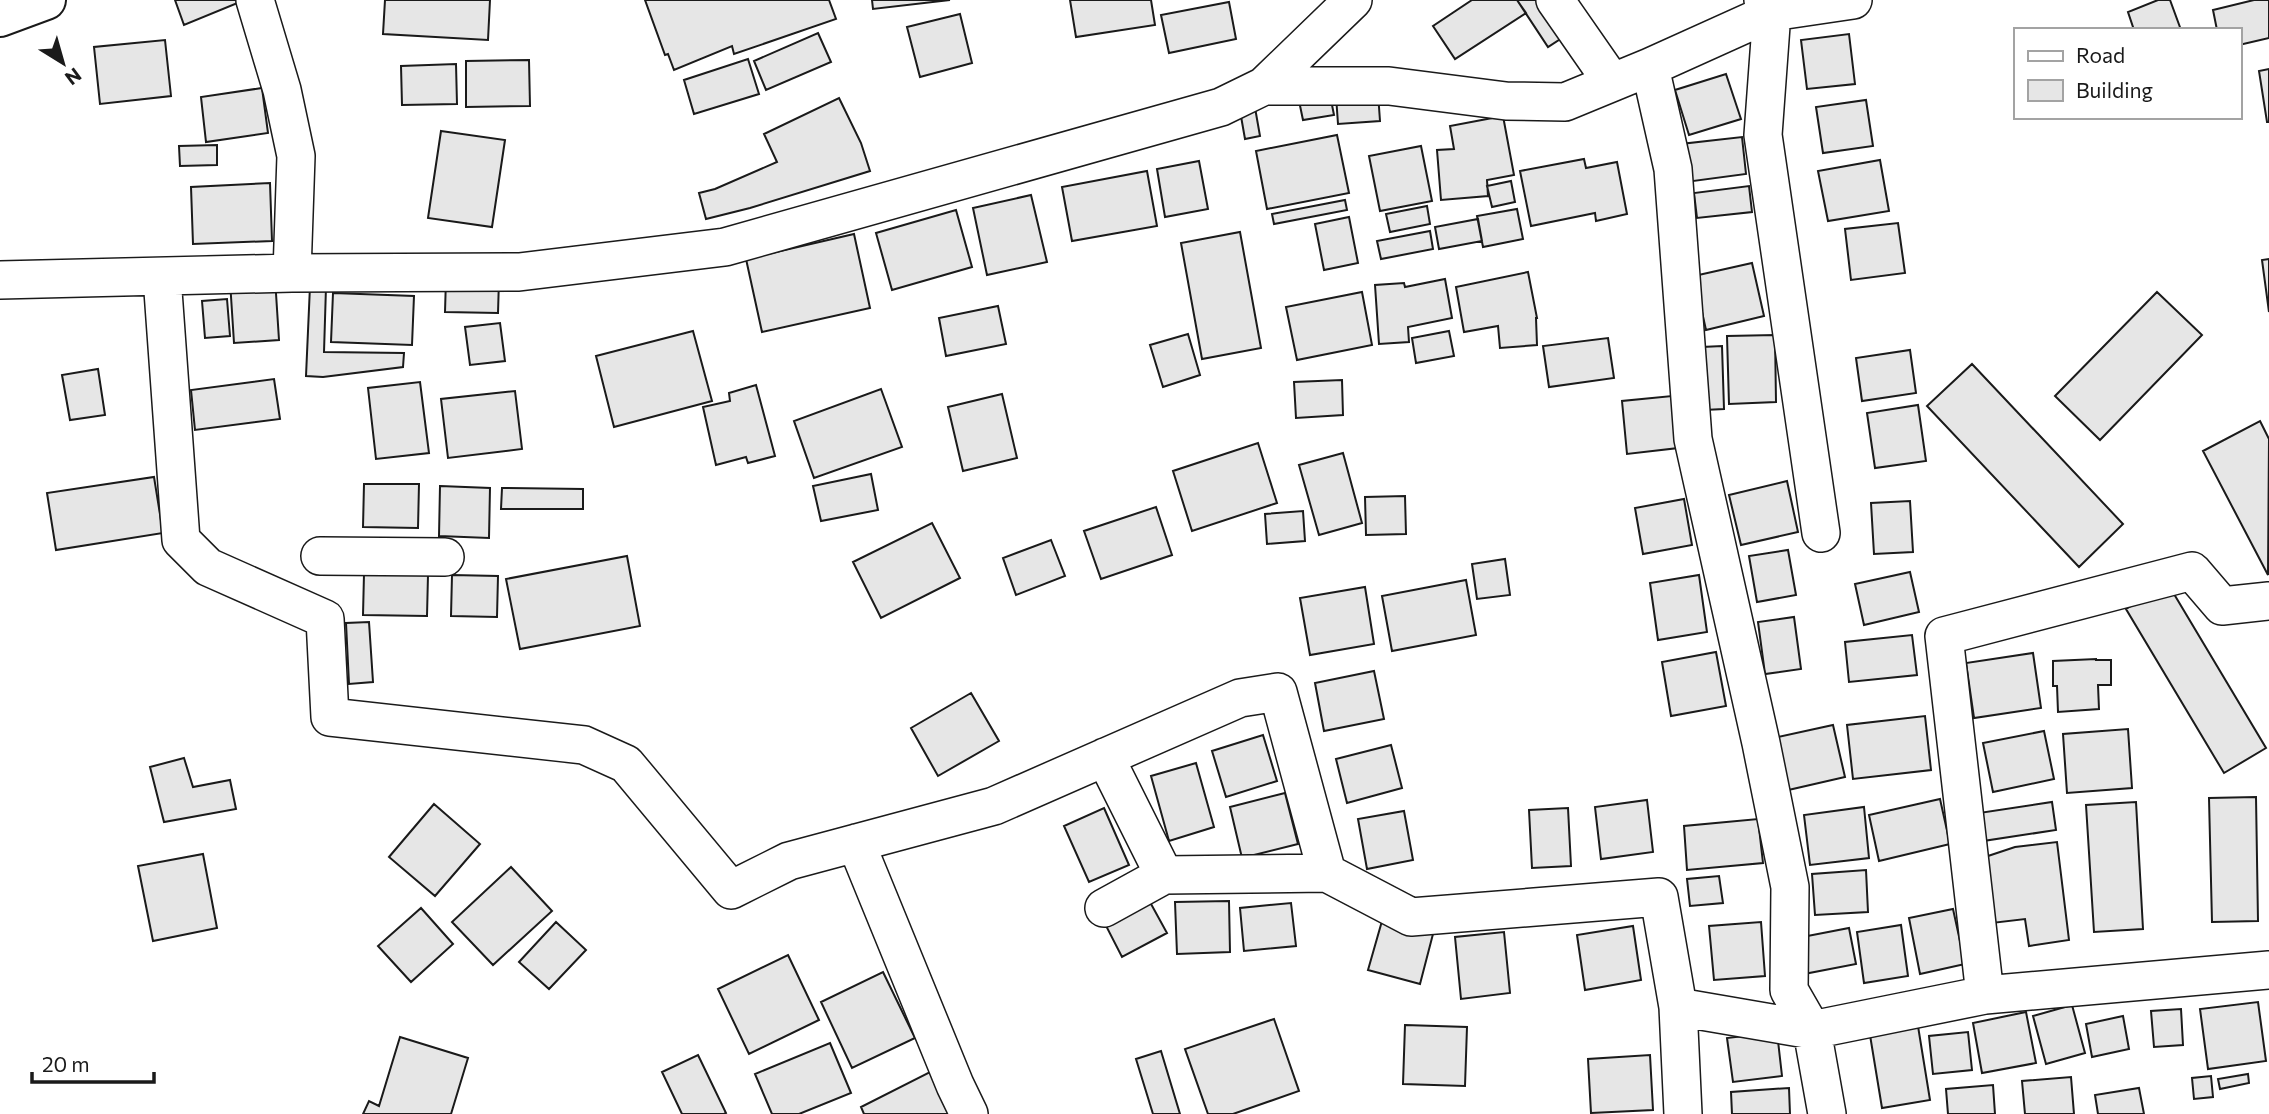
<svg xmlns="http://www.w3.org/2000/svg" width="2269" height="1114" font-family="Commissioner,sans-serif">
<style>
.building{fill:#e6e6e6;stroke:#1a1a1a;stroke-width:2}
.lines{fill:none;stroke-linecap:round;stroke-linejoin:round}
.minor-casing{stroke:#1a1a1a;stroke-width:40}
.primary-casing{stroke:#1a1a1a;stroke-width:42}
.minor{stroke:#fff;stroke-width:37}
.primary{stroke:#fff;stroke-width:38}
</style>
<rect width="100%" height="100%" fill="#fff"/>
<path class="building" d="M175 0H239L240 2 184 25Z
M385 0H490L488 40 383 34Z
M645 0H829L836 19 734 54 732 46 674 70 668 54 665 55Z
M872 0H950L873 9Z
M1070 0H1151L1155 25 1076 37Z
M1472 0H1517L1526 13 1455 59 1433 26Z
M1517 0H1546L1568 34 1548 47Z
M2158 0H2170L2181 30H2134L2128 12Z
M2254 0H2269V38L2239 45V30H2217L2213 10Z
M1229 2 1236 39 1169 53 1161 15Z
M960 14 972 63 920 77 907 27Z
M818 33 831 62 766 90 754 61Z
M1849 34 1855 84 1807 89 1801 40Z
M165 40 171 96 100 104 94 47Z
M748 59 759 94 694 114 684 80Z
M529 60 530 106 466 107V61Z
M456 64 457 104 402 105 401 66Z
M2269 69V122H2267L2259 71Z
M1726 74 1741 119 1689 135 1675 90Z
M262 88 268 133 206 142 201 97Z
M1329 90 1334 115 1303 120 1298 96Z
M1378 93 1380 121 1338 124 1336 96Z
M839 98 861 143 870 171 750 208 706 219 699 193 715 189 777 162 764 134Z
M1866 100 1873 146 1823 153 1816 107Z
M1254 102 1260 136 1245 139 1239 105Z
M1503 116 1514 175 1487 180 1488 196 1441 200 1437 150 1454 149 1450 126Z
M441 131 505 140 492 227 428 218Z
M1337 135 1349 193 1267 209 1256 151Z
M1742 137 1746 174 1686 182 1681 144Z
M217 145V165L180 166 179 146Z
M1421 146 1432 201 1380 211 1369 156Z
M1584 159 1586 168 1617 162 1627 214 1596 221 1595 213 1531 226 1520 171Z
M1880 160 1889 211 1828 221 1818 171Z
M1199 161 1208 209 1165 217 1157 169Z
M1147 171 1157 226 1072 241 1062 187Z
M1511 181 1515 202 1492 207 1487 186Z
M270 183 272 241 193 244 191 187Z
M1749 186 1752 212 1697 218 1694 193Z
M1031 195 1047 262 987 275 973 208Z
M1345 200 1347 210 1274 224 1272 214Z
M1427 206 1430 224 1390 232 1386 214Z
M1517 209 1523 239 1483 247 1477 216Z
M956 210 972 267 892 290 876 233Z
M1349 217 1358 263 1324 270 1315 224Z
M1478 219 1482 241 1439 249 1435 227Z
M1898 223 1905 273 1851 280 1845 229Z
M1430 231 1433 249 1381 259 1377 241Z
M1240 232 1261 348 1202 359 1181 243Z
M854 234 870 308 762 332 746 259Z
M2269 259V312L2262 260Z
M1752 263 1764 316 1706 330 1694 276Z
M1528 272 1537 318H1536L1537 345 1500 348 1498 326 1464 332 1456 287Z
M275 278 279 340 234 343 230 281Z
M446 278 499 279 498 313 445 312Z
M1445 279 1452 318 1408 327 1409 342 1379 344 1375 285 1404 283 1405 287Z
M310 286 326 287 324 352 404 353 403 367 323 377 306 376Z
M1362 292 1372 345 1297 360 1286 307Z
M2157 292 2202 335 2100 440 2055 396Z
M333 293 414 296 412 345 331 342Z
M227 299 230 336 205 338 202 301Z
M998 306 1006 344 946 356 939 318Z
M500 323 505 361 470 365 465 327Z
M693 331 712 401 614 427 596 356Z
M1449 331 1454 356 1416 363 1412 338Z
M1188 334 1200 375 1163 387 1150 345Z
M1775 335 1776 402 1729 404 1727 336Z
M1608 338 1614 378 1549 387 1543 346Z
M1722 346 1724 409 1704 410 1702 347Z
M1910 350 1916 393 1862 401 1856 358Z
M1972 364 2123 524 2079 567 1927 406Z
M98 369 105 415 70 420 62 375Z
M274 379 280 419 195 430 191 390Z
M1342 380 1343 415 1296 418 1294 382Z
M420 382 429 453 376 459 368 388Z
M756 385 775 456 748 463 746 457 716 465 703 407 730 401 729 393Z
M881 389 902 447 814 478 794 421Z
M515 391 522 449 448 458 441 399Z
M1002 394 1017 458 963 471 948 407Z
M1672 396 1678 448 1627 454 1622 401Z
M1918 405 1926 461 1875 468 1867 413Z
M2260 421 2269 439 2268 575 2203 451Z
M1258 443 1277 503 1192 531 1173 471Z
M1343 453 1362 523 1319 535 1299 465Z
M871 474 878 510 821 521 813 486Z
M154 477 163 533 56 550 47 493Z
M1787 481 1798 532 1741 545 1729 495Z
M364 484H419L418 528 363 527Z
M440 486 490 488 489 538 439 536Z
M502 488 583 489V509H501Z
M1405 496 1406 534 1366 535 1365 497Z
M1684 499 1692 545 1643 554 1635 508Z
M1910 501 1913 552 1874 554 1871 503Z
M1156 507 1172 555 1101 579 1084 531Z
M1303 511 1305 541 1267 544 1265 514Z
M932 523 960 578 881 618 853 562Z
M1051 540 1065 576 1016 595 1003 558Z
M1788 550 1796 595 1757 602 1749 556Z
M627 556 640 626 520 649 506 579Z
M1505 559 1510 595 1477 599 1472 564Z
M1910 572 1919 612 1864 625 1855 584Z
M364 574 428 575 427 616 363 615Z
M452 575 498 576 497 617 451 616Z
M1699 575 1707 632 1658 640 1650 583Z
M1466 580 1476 635 1392 651 1382 596Z
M2168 584 2266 748 2224 773 2126 609Z
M1365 587 1374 644 1310 655 1300 598Z
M1794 617 1801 669 1765 674 1758 622Z
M369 622 373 682 349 684 346 623Z
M1912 635 1917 675 1849 682 1845 642Z
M1716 652 1726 706 1671 716 1662 662Z
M2033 653 2041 708 1974 718 1966 663Z
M2096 659V660H2111V685H2098L2099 709 2058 712 2057 686H2053V661Z
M1374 671 1384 719 1324 731 1315 683Z
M971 693 999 741 938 776 911 728Z
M1925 716 1931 770 1853 779 1847 725Z
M1833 725 1845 777 1784 791 1773 738Z
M2128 729 2132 788 2067 793 2063 734Z
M2044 731 2054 779 1993 792 1983 743Z
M1263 735 1277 781 1226 797 1212 751Z
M1391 745 1402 788 1347 803 1336 759Z
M184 758 193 787 230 780 236 809 164 822 150 767Z
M1196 763 1214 827 1169 841 1151 776Z
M1285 793 1298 844 1242 858 1230 807Z
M2256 797 2258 921 2212 922 2209 798Z
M1940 799 1950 844 1879 861 1869 815Z
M1647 800 1653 852 1601 859 1595 807Z
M2052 802 2056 830 1983 841 1979 813Z
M2136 802 2143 929 2094 932 2086 805Z
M434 804 480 844 435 896 389 857Z
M1864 807 1869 858 1810 865 1804 815Z
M1104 808 1129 865 1089 882 1064 826Z
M1568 808 1571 866 1532 868 1529 810Z
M1404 811 1413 860 1367 869 1358 819Z
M1758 819 1763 863 1687 870 1684 826Z
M2057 842 2069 940 2029 946 2025 919 1992 923 1982 858 2015 847Z
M203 854 217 928 153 941 138 866Z
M511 867 552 911 493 965 452 922Z
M1866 870 1868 912 1815 915 1812 874Z
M1719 876 1723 903 1690 906 1687 879Z
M1145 893 1167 933 1122 957 1101 916Z
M1229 901 1230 952 1177 954 1175 902Z
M1291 903 1296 946 1244 951 1240 908Z
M421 908 453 944 411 982 378 946Z
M1953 909 1965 964 1920 974 1909 918Z
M1382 921 1433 934 1420 984 1368 970Z
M556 922 586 950 549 989 519 962Z
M1761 922 1765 976 1714 980 1709 926Z
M1901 925 1908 976 1864 983 1857 932Z
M1633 926 1641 980 1585 990 1577 935Z
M1849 928 1856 964 1804 974 1797 938Z
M1504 932 1510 993 1461 999 1455 937Z
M788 955 819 1020 749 1054 718 989Z
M883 972 915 1038 852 1068 821 1002Z
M2258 1002 2266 1061 2208 1069 2200 1009Z
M2072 1005 2085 1053 2046 1064 2033 1016Z
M2181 1009 2183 1045 2154 1047 2151 1011Z
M2026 1012 2036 1063 1982 1073 1973 1023Z
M2123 1016 2129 1049 2092 1057 2086 1024Z
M1274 1019 1299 1091 1233 1114H1208L1185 1049Z
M1917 1020 1930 1100 1882 1108 1869 1029Z
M1405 1025 1467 1027 1465 1086 1403 1084Z
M1777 1032 1782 1076 1733 1082 1727 1038Z
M1968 1032 1972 1070 1933 1074 1929 1036Z
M400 1037 468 1058 451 1114H363L369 1101 379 1106Z
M830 1043 851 1093 799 1114H772L755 1074Z
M1161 1051 1180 1114H1153L1136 1059Z
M698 1055 726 1113 724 1114H682L662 1072Z
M1650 1055 1653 1110 1591 1113 1588 1059Z
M930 1072 951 1114H864L861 1107Z
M2248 1074 2249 1083 2220 1089 2218 1079Z
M2211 1076 2213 1097 2194 1099 2192 1078Z
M2071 1077 2074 1114H2025L2022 1081Z
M1993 1085 1995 1114H1948L1946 1089Z
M1789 1088 1790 1114H1732L1731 1092Z
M2139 1088 2144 1114H2098L2095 1095Z"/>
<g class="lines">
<g class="minor-casing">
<path id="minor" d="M255 0 282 90 296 156 292 273
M1555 0 1612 82
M1763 0 1772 12 1763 135 1821 533
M1650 67 1673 169 1693 439 1761 743 1790 887 1789 990 1812 1030 1827 1114
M1264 86H1389L1506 101 1565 102 1650 67 1772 12 1853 0
M162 277 181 540 208 567 325 619 330 717 584 745 626 764 731 890 789 861 994 806 1240 698 1278 692 1327 873 1411 917 1659 897 1678 1007 1683 1114
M0 280 292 273 519 272 725 247 1221 107 1264 86 1353 0
M320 556 445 557
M1105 757 1164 875
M856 843 955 1085 969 1114
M1104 908 1164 875 1327 873
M1985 995 1944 636 2192 571 2222 606 2269 601
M1678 1007 1812 1030 1985 995 2269 970"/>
</g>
<g class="primary-casing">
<path id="primary" d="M0 17 46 0"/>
</g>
<use href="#minor" class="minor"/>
<use href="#primary" class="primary"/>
</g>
<rect x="2014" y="28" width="228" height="91" fill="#ffffff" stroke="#a3a3a3" stroke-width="2"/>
<rect x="2028" y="51" width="35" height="10" fill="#ffffff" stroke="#a3a3a3" stroke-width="2"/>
<text x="2076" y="63" font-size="21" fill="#1a1a1a">Road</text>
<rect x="2028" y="80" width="35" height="21" fill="#e6e6e6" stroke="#a3a3a3" stroke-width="2"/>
<text x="2076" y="98" font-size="21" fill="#1a1a1a">Building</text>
<g transform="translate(63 63) rotate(143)" stroke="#ffffff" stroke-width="5" paint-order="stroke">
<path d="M0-5L12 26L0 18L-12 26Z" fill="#1a1a1a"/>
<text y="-10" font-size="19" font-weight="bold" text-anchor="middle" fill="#1a1a1a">N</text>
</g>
<path d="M32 1072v10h122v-10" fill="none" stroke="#1a1a1a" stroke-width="3.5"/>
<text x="42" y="1072" font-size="21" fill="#1a1a1a" stroke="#ffffff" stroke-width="5" paint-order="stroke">20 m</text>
</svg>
